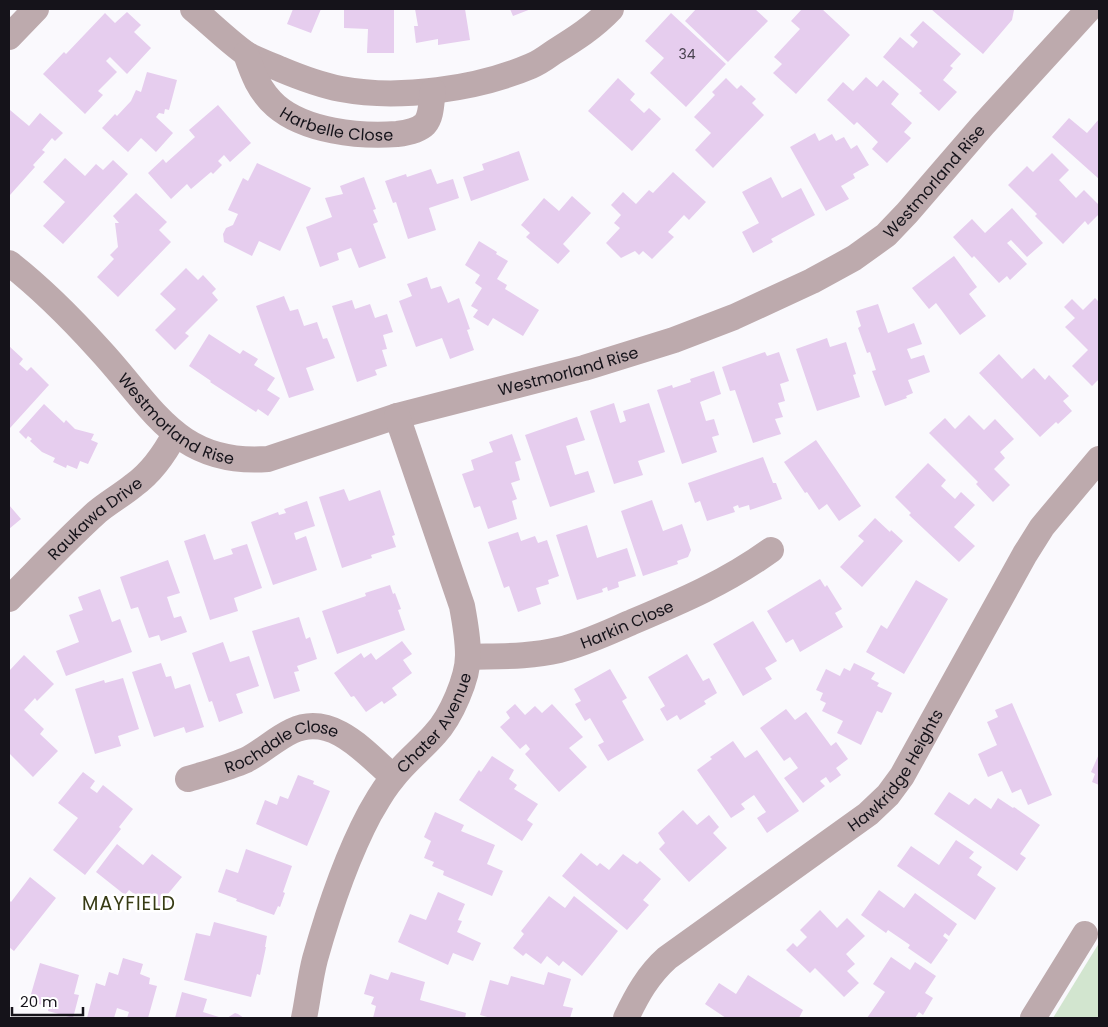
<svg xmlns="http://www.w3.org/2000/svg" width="1108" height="1027" font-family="Poppins,sans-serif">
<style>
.green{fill:#d2e5cf}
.building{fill:#e6cdee}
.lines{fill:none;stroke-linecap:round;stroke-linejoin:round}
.minor{stroke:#bdaaad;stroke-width:26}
.labels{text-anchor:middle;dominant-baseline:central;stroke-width:5;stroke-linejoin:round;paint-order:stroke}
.number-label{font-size:14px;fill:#49424f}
.street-label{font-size:16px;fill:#15131a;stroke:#fff}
.quarter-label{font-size:19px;letter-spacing:1px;fill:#373b14;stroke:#fff}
</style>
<rect width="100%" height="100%" fill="#faf9fd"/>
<path class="green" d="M1099 943V1018H1053Z"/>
<path class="building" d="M293 9H321L311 33 287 24Z
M344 9H394V53H367L368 29 344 28Z
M415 9H465L470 40 438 45V39L416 43 414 26H418Z
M510 9H531L513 16Z
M696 9H755L768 21 728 62 685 21Z
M802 9H822L850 35 796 94 773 73 782 64 774 57 800 29 791 21Z
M931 9H1013L1014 10 1012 20 983 54Z
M127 12 141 25 134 32 151 48 127 74 110 57 106 61 117 72 98 91 103 95 85 114 43 74 64 52 66 54 105 13 115 23Z
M671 13 726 64 686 107 650 73 664 58 645 41Z
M923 21 961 54 950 66 953 68 943 80 957 92 939 111 919 93 922 91 883 57 900 37 913 48 918 42 910 35Z
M147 72 177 80 169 110 165 109 164 114 159 113 156 117 173 133 156 152 141 138 128 152 102 128 115 114 117 116 131 101 136 90 141 92Z
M866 77 877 87 883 80 899 94 891 104 912 123 904 132 911 138 887 163 872 149 878 142 857 122 854 125 827 100 843 82 853 91Z
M618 78 635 94 630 100 644 113 649 108 661 119 632 151 588 111Z
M726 78 737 89 741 85 756 99 752 103 764 115 713 168 695 150 711 133 694 117 715 95 712 92Z
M218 105 251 143 230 162 224 155 218 161 222 165 213 174 211 172 191 189 187 184 171 199 148 173 163 159 166 163 195 137 189 130Z
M10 110 29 126 40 113 63 133 55 141 52 138 42 150 45 152 33 165 35 167 10 195 9 194V112Z
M1069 118 1087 133 1099 119V179L1052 137Z
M815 133 819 141 832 134 836 141 844 137 851 149 857 145 869 165 853 174 855 178 841 186 849 199 826 211 790 147Z
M519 151 529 180 471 201 463 177 484 170 482 164Z
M1052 153 1069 170 1059 180 1076 198 1084 190 1099 205V214L1088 225 1085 221 1063 244 1035 216 1037 214 1008 185 1027 166 1033 172Z
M65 158 85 176 96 164 103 170 113 160 128 174 63 244 43 226 65 202 43 182Z
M257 163 311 188 280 251 259 241 252 256 224 242 223 234 226 228 233 225 238 214 228 210 243 178 248 181Z
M431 169 437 184 453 179 459 198 429 208 436 230 408 239 396 202 393 203 385 181 406 174 407 177Z
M673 172 706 202 689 220 684 215 668 232 674 237 652 259 643 251 639 255 635 251 621 258 606 243 620 228 614 223 621 215 611 205 623 192 636 204 649 190 653 193Z
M364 177 376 209 373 210 378 222 373 224 386 258 359 268 351 248 337 253 339 260 320 267 306 227 332 217 325 198 343 194 340 186Z
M771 177 782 198 801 188 815 215 771 239 773 242 753 253 742 232 759 223 742 192Z
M136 193 167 222 159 230 171 242 118 297 97 277 114 259 110 255 118 247 115 223H119L113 216Z
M572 196 591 213 563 244 570 251 558 264 526 237 530 233 521 225 544 198 559 211Z
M1012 208 1043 243 1027 257 1011 240 1007 243 1027 264 1010 280 1007 276 999 283 974 256 972 258 953 237 972 219 985 233Z
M479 241 497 252 496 254 508 261 497 279 507 285 505 289 539 310 523 336 493 318 488 326 473 317 478 310 471 306 482 288 475 283 480 275 465 265Z
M954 256 977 287 969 294 986 316 960 335 936 303 929 309 912 288Z
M186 268 198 280 203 275 216 289 212 293 218 300 185 333 189 336 175 350 155 330 176 309 160 294Z
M427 277 431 289 441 286 448 303 459 298 470 329 467 330 474 350 450 359 442 338 416 347 399 301 412 296 407 284Z
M284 296 290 311 298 309 304 326 317 322 323 339 327 338 335 358 306 368 314 390 289 398 256 306Z
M1095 298 1099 302V379L1092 386 1072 366 1088 350 1065 327 1075 318 1064 307 1072 299 1083 310Z
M352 300 355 309 370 304 375 318 387 314 393 332 383 335 387 349 382 350 387 366 375 370 377 375 357 382 332 306Z
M878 304 888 333 914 323 922 344 907 349 911 359 924 355 930 372 908 380 913 393 906 396 907 398 885 406 872 371 876 370 870 352 867 353 858 328 861 326 856 311Z
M209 334 240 354 243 350 258 359 254 365 275 378 267 390 280 398 268 416 258 409 256 412 210 382 211 381 189 366Z
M827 338 830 347 846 342 856 374 853 375 860 397 817 411 796 349Z
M9 346 23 359 19 364 27 371 31 367 49 385 10 428 9 426Z
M765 352 767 356 779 352 789 381 780 384 785 401 778 403 783 417 775 419 781 434 753 443 735 390 730 391 722 367Z
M999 354 1022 379 1034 368 1045 380 1049 375 1069 396 1063 401 1072 411 1058 424 1056 422 1040 437 979 373Z
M714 371 721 394 700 402 706 421 714 419 719 435 712 437 717 452 682 464 657 390 672 385 673 388 691 382 690 379Z
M614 403 620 423 626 421 623 411 649 403 665 452 638 461 643 475 614 484 590 411Z
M44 404 64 423 66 420 75 429 94 434 91 440 98 443 88 464 80 461 77 469 67 465 66 468 53 462 55 458 42 452 30 441 32 439 28 436 26 439 19 432Z
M969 415 984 430 995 419 1014 439 1000 452 1005 458 994 469 1010 485 993 502 976 484 978 482 929 433 945 418 955 429Z
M577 417 585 440 566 446 575 475 588 471 595 492 550 507 525 435Z
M512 434 521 460 515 462 520 480 511 483 517 499 512 501 517 519 488 529 480 506 474 508 462 474 474 470 471 460 493 452 489 442Z
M816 440 861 506 839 521 827 504 819 510 807 492 805 493 784 462Z
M763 457 773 483H776L782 499 750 510 749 505 739 508 738 505 733 507 735 512 707 521 700 501 695 503 688 483Z
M928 463 946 480 941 486 955 499 961 492 975 505 954 527 975 546 959 562 909 515 911 513 895 497Z
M344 489 349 501 380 490 395 535 392 536 396 547 371 555 372 558 342 568 319 497Z
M652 500 663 531 682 524 691 550 688 557 677 561 678 564 643 576 621 511Z
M307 501 315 526 294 533 296 540 306 536 317 570 273 585 251 522 278 512 279 515 286 513 284 509Z
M9 505 21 519 9 529Z
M875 518 890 532 891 530 903 541 862 587 840 567 864 541 858 536Z
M587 525 597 558 627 548 636 576 618 582 619 587 608 591 607 587 602 589 603 592 577 600 556 535Z
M518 532 521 541 535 536 538 543 547 540 559 576 548 580 549 584 536 588 541 604 518 612 509 586 504 588 488 542Z
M205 534 214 560 233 554 231 549 247 544 262 588 234 598 238 611 210 620 184 541Z
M168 560 180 593 167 597 174 618 181 616 187 632 161 641 159 635 149 638 138 607 131 609 120 577Z
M820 579 825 587 827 585 842 609 835 613 843 627 800 652 793 639 786 643 767 611Z
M916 580 948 599 904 674 866 652 881 625 887 629Z
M390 585 393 594 395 593 401 609 398 610 405 630 337 654 322 611 366 596 365 593Z
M100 589 112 622 120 619 132 652 66 676 56 651 79 642 69 615 83 610 78 597Z
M299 617 306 639 310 637 317 659 297 666 299 671 294 672 300 691 274 699 252 631Z
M753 621 777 661 765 668 772 679 743 696 713 644Z
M402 641 412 654 403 660 412 673 392 688 397 695 384 704 382 701 366 712 354 696 351 697 334 673 361 653 364 658 371 653 376 660Z
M223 642 230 662 249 656 259 686 236 694 243 713 219 722 212 701 209 702 192 653Z
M687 654 703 681 709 678 717 693 704 701 706 704 680 720 677 715 667 721 660 709 665 706 648 677Z
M24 655 54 684 37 701 35 698 24 710 44 729 40 734 58 751 33 777 9 753V671Z
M161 663 166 677 171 676 175 689 190 684 204 727 186 733 184 727 154 737 132 672Z
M854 663 875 673 871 679 879 683 877 686 892 693 882 713 877 711 861 745 837 733 843 721 822 711 826 703 820 700 823 693 816 690 826 669 840 676 844 668 850 671Z
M610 669 627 698 622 701 644 740 608 761 598 745 604 742 590 718 585 721 575 704 581 701 574 689Z
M123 678 139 729 118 736 121 746 95 754 75 689 104 680 105 683Z
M1012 703 1052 795 1028 805 1021 789 1012 793 1002 771 988 777 978 754 997 745 987 722 998 717 995 710Z
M515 704 525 715 535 706 542 713 552 704 583 737 569 748 587 767 559 792 525 754 530 749 526 744 520 749 500 727 510 718 506 712Z
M786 709 795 720 806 712 831 746 836 742 848 759 836 768 841 775 830 783 826 777 820 781 825 786 803 803 784 778 798 768 790 757 784 761 760 728Z
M733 741 745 758 757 750 799 811 767 833 757 818 766 812 754 795 741 804 745 809 731 818 697 770 712 759 710 757Z
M1099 754V785L1092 782 1095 774 1091 772Z
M492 756 514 770 509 779 517 785 514 789 538 804 527 820 533 824 522 841 459 800 479 770 481 772Z
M83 772 95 781 90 788 97 793 103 785 133 809 119 827 121 829 85 875 53 850 78 818 58 803Z
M298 775 314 781 313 784 330 791 307 846 256 824 265 800 277 805 280 796 288 799Z
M949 792 969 805 975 798 991 809 998 798 1013 808 1014 807 1040 825 1020 854 1026 858 1017 871 934 814Z
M683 810 697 825 709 815 719 827 713 833 727 848 689 882 659 849 665 843 658 833Z
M435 812 464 825 461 831 495 845 487 864 503 871 492 896 443 875 444 871 432 866 434 862 424 858 431 841 424 837Z
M956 840 974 852 969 858 982 867 977 875 996 888 975 920 897 866 911 846 939 865Z
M117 844 143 865 152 854 182 877 167 895 171 898 163 909 159 906 155 910 129 890 125 895 96 872Z
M246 849 292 866 283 892 285 893 280 907 278 906 274 915 236 901 237 899 218 892 226 869 238 873Z
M581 853 597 866 600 863 609 870 623 854 637 864 640 861 661 879 643 900 649 905 627 930 562 876Z
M30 877 56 898 14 951 9 947V900L11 902Z
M879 890 904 908 915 893 957 924 949 936 945 933 943 936 948 940 931 964 908 948 910 945 888 930 886 933 861 915Z
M438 892 465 904 458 920 462 921 457 932 481 943 473 961 453 953 448 965 398 942 410 914 426 920Z
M549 896 565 908 574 896 618 931 582 976 563 961 559 966 547 956 541 964 526 953 523 956 513 948 524 934 521 931Z
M820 910 837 928 847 918 865 936 846 954 855 964 847 971 859 983 844 997 815 968 810 973 786 950 793 943 797 947 807 937 800 930Z
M214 922 267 936 265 947H266L260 975 257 974 251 997 184 980 196 933 210 936Z
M891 957 910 970 915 962 936 976 925 993 933 998 923 1015 919 1012 915 1018H867L885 992 873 984Z
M123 958 143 964 140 974 150 978 149 984 157 986 148 1018H127L129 1012 117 1008 114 1018H87L96 983 105 986 109 972 118 975Z
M40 963 79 975 74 994 79 995 73 1018 48 1011 49 1007 29 1001Z
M391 972 425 982 420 1000 466 1013 465 1018H373L376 1006 371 1004 374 997 364 994 370 974 388 980Z
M548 972 571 979 563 1006 573 1008 570 1018H491L480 1015 490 980 508 985 511 976 544 985Z
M748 975 803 1010 799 1018H726L705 1004 719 983 736 994Z
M182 992 207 999 203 1012 222 1018H175Z
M235 1013 238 1014 244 1018H227Z"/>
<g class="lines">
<g class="minor">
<path d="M193 9C210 23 227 40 245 53 255 60 269 64 280 69 299 77 320 85 341 89 399 100 477 89 531 66 539 63 547 57 554 52 575 39 594 27 611 9"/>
<path d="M9 37 36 9"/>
<path id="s1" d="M246 54C253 74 259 91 276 106 305 131 359 137 397 134 406 133 418 131 425 124 432 116 431 101 433 91"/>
<path id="s2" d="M9 263C41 288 71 318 99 349 153 407 177 466 268 459L397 416 584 368 674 340 734 317 812 281 854 258 886 235 907 213 983 125 1089 9"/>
<path id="s3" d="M9 599C38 570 66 540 97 512 109 502 122 495 134 485 152 472 165 453 175 434"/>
<path id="s4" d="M468 657C498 656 530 657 559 650 584 644 607 633 630 623 682 601 725 583 771 550"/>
<path id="s5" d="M188 779C207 773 228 768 246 760 262 752 275 739 292 731 332 712 366 753 393 777"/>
<path id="s6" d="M304 1018C308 999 310 978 315 959 329 909 346 858 370 813 377 801 384 788 393 778 405 762 422 749 435 734 451 717 468 678 468 655 468 638 465 622 462 606L397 416"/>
<path id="s7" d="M626 1018C637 995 648 975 667 958L868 814 888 795 902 776 1025 554 1042 527 1099 459"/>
<path d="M1033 1018 1085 934"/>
</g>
</g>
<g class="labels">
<g class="number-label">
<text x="687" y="54">34</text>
</g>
<g class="street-label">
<text stroke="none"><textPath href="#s1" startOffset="126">Harbelle Close</textPath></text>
<text stroke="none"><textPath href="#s2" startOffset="1070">Westmorland Rise</textPath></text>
<text stroke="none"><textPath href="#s2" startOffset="650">Westmorland Rise</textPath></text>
<text stroke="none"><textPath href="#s2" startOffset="231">Westmorland Rise</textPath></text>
<text stroke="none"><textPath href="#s3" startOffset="118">Raukawa Drive</textPath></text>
<text stroke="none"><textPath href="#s4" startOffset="164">Harkin Close</textPath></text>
<text stroke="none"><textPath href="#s6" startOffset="328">Chater Avenue</textPath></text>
<text stroke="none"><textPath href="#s5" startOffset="101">Rochdale Close</textPath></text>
<text stroke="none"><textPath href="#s7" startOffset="372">Hawkridge Heights</textPath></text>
</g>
<g class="quarter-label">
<text x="129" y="903">MAYFIELD</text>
</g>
</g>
<rect width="1108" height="1027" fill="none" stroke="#15131a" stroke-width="20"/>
<path d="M12 1007v8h71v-8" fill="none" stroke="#15131a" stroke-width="2.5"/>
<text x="20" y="1007" font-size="15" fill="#15131a" stroke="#ffffff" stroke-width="4" paint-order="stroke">20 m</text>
</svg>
